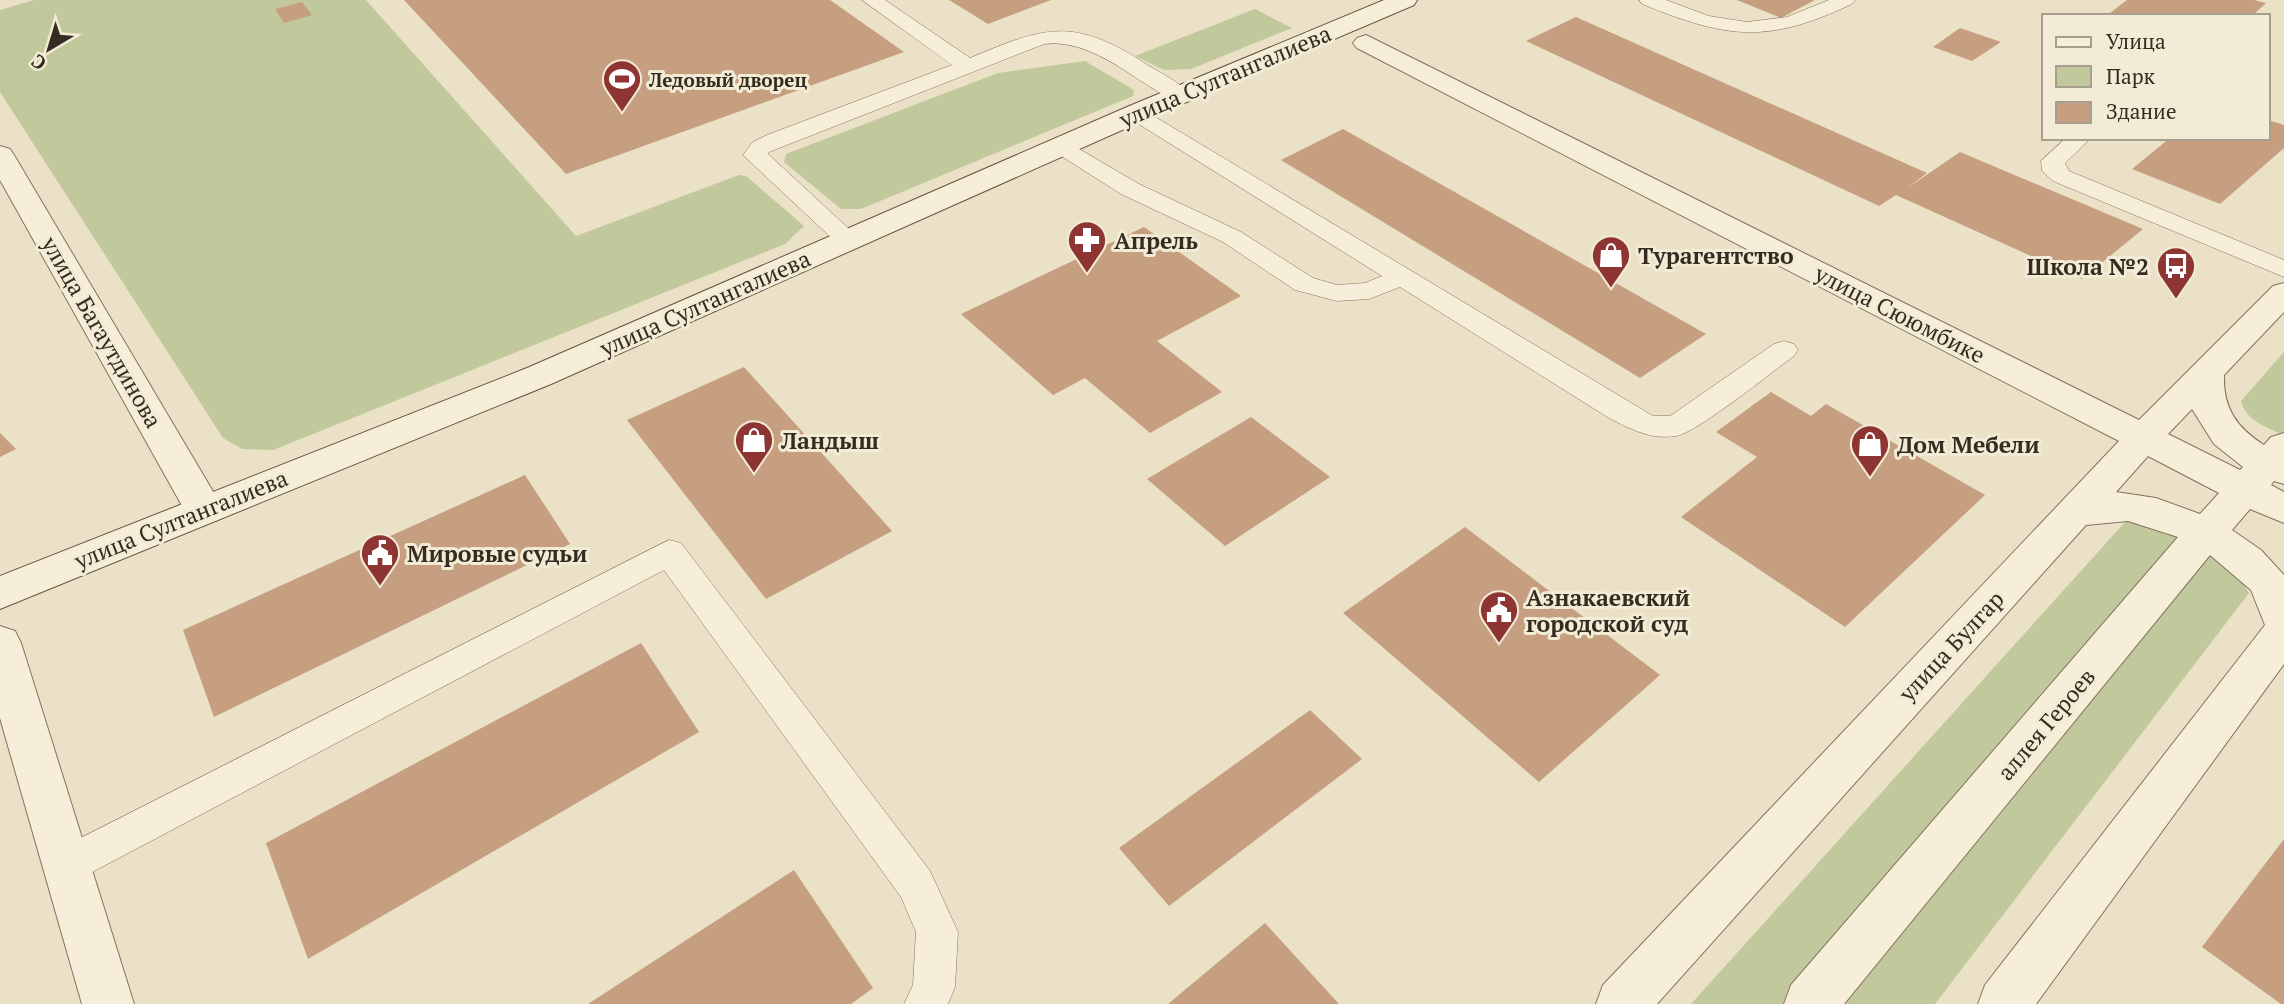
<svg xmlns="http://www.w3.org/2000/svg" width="2284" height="1004" font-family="'PT Serif',serif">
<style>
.green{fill:#c1c89c}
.building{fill:#c59f80}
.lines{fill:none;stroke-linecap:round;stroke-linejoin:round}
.lane-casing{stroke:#84735e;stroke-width:1}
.street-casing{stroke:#84735e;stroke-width:2}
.secondary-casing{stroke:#665541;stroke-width:2}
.lane{fill:#f6eed9;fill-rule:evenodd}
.street{fill:#f6eed9;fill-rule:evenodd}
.secondary{fill:#f6eed9;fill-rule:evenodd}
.labels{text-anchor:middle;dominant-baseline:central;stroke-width:6;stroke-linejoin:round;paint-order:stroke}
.far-poi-label{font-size:19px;font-weight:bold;fill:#362b20;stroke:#f2ebd6;text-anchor:start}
.street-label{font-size:23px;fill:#362b20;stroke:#f2ebd6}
.poi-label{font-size:23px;font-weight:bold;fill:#362b20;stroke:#f2ebd6;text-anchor:start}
</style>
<rect width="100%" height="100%" fill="#eae1c7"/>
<path class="green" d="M34 0H366L576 236 739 175 746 176 804 226 785 244 273 450 242 449 223 438 0 92V10Z
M1255 9 1292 28 1191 69 1164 70 1135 56Z
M1085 61 1134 90 1133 96 861 209H841L784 162 786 154 998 73Z
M2284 352V435C2268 428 2245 420 2241 401Z
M2125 522C2171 523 2227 550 2249 593L1935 1004H1691Z"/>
<path class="building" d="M404 0H830L904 52 566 174Z
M949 0H1051L988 24Z
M1737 0H1815L1781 18Z
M2127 0H2254L2266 3 2252 16H2106Z
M302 2 312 15 284 23 275 9Z
M1576 17 1927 173 1906 189 1960 152 2143 229 2082 279 1896 195 1879 206 1526 41Z
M1960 28 2001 42 1972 61 1933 47Z
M2268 120 2284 125V148L2220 204 2132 169 2170 138H2268Z
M1343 129 1706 334 1640 378 1281 160Z
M1144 227 1241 296 1157 341 1222 392 1150 433 1085 378 1053 395 961 314Z
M744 367 892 531 766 599 627 420Z
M1771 392 1811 416 1826 404 1985 495 1845 627 1681 517 1757 457 1716 432Z
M1251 417 1330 477 1225 546 1147 479Z
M0 433 16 449 0 457Z
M525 475 570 544 214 717 183 630Z
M1465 527 1660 675 1539 782 1343 613Z
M641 643 699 732 308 959 266 843Z
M1310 710 1362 759 1169 906 1119 848Z
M2284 839V1004H2281L2202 947Z
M794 870 873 988 851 1004H588Z
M1265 923 1339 1004H1168Z"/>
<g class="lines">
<g class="lane-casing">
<path id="lane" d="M862 0H885L970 58C1045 26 1074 17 1146 64 1160 73 1181 82 1190 95L1187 100C1158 107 1103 36 1044 44L769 152 768 154 861 240 857 245H839L743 155 753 142 767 135 952 65Z
M1639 0H1666L1709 16 1747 22 1787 17 1829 0H1855L1852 4C1767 44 1728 39 1642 4Z
M1137 106 1653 416H1670L1774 344 1784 341 1794 344 1798 350 1794 356C1773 371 1695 434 1676 436 1650 440 1631 429 1609 418L1400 287 1369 299 1337 301 1295 290 1223 242 1121 194 1047 147 1051 142H1067L1139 184 1241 232 1313 278 1337 285 1365 283 1382 276 1129 118 1126 113 1129 108Z
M2066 138H2091L2065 163 2069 171 2284 260V277L2053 181 2042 171 2041 161Z
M669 540 681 543 930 871 958 932 955 987 948 1004H904L913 985 916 932 901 897 664 570 81 878 67 884 53 878 47 865 53 852Z"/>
</g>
<g class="street-casing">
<path id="street" d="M1366 35 2139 420 2273 286 2284 283V312L2224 375C2223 408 2236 427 2264 445L2271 437 2284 433V484L2274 481 2271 485 2284 492V523L2250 509 2232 530 2261 550 2284 575V664L2036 1004H1978L1985 985 2265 625 2251 590 2210 555 1844 1004H1784L1791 985 2178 537 2128 521 2086 525 1657 1004H1596L1603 985 2119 441 1357 48 1353 43 1357 38ZM2192 409 2214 444 2243 467 2240 470 2168 434ZM2148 456 2219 493 2200 514 2156 498 2116 492Z
M0 146 10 149 14 155 218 500 223 510 218 520 204 524 190 520 0 180Z
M0 626 15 631 21 643 134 1004H82L0 718Z"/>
</g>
<g class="secondary-casing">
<path id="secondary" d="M1384 0H1417L1414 5 1147 119 551 384 0 609V576L527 368 1127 107Z"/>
</g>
<use href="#lane" class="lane"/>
<use href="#street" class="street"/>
<use href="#secondary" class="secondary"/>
</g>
<defs>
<g id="stadium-pin" transform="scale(2.0125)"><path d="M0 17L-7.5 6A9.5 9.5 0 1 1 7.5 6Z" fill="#8e3533" stroke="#f2ebd6"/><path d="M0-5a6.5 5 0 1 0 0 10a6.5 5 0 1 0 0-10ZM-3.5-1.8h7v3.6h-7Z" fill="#fff"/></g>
<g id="pharmacy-pin" transform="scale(2.0125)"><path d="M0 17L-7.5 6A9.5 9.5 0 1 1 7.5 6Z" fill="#8e3533" stroke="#f2ebd6"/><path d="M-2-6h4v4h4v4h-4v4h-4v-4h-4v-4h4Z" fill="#fff"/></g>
<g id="shop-pin" transform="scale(2.0125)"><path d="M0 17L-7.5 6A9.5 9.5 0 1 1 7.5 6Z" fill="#8e3533" stroke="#f2ebd6"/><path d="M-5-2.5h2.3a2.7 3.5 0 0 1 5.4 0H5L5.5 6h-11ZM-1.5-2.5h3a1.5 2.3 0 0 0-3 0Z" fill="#fff"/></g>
<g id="bus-pin" transform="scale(2.0125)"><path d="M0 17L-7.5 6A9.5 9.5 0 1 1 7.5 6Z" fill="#8e3533" stroke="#f2ebd6"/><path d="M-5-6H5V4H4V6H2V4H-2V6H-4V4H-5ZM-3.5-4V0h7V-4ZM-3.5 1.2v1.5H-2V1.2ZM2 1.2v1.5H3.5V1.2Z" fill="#fff"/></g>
<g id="civic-pin" transform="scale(2.0125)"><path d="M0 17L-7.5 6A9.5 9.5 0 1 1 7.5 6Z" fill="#8e3533" stroke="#f2ebd6"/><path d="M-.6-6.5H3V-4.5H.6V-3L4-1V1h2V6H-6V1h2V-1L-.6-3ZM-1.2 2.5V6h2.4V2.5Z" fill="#fff"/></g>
</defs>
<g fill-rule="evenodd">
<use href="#stadium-pin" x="622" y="79"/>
<use href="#pharmacy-pin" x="1087" y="240"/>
<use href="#shop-pin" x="1611" y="255"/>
<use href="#bus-pin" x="2176" y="266"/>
<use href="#shop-pin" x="754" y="440"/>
<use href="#shop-pin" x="1870" y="444"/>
<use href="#civic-pin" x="380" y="553"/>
<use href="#civic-pin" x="1499" y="610"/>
</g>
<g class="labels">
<g class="far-poi-label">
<text x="649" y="79">Ледовый дворец</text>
</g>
<g class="street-label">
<text transform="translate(1225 76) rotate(-23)">улица Султангалиева</text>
<text transform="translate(705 303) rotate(-24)">улица Султангалиева</text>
<text transform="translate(1900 314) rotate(27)">улица Сююмбике</text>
<text transform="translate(102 332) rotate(60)">улица Багаутдинова</text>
<text transform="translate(181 519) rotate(-22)">улица Султангалиева</text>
<text transform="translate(1951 646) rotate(-47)">улица Булгар</text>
<text transform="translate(2046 724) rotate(-50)">аллея Героев</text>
</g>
<g class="poi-label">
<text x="1114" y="240">Апрель</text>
<text x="1638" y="255">Турагентство</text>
<text x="2149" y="266" text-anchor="end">Школа №2</text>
<text x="781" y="440">Ландыш</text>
<text x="1897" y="444">Дом Мебели</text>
<text x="407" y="553">Мировые судьи</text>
<text x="1526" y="597">Азнакаевский<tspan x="1526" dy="26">городской суд</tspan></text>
</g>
</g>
<rect x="2042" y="14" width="228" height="126" fill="#f2ebd6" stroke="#a79e8d" stroke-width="2"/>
<rect x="2056" y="37" width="35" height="10" fill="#f6eed9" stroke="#a79e8d" stroke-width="2"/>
<text x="2106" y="49" font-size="21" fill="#362b20">Улица</text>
<rect x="2056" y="66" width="35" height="21" fill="#c1c89c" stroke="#a79e8d" stroke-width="2"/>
<text x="2106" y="84" font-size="21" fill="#362b20">Парк</text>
<rect x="2056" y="102" width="35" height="21" fill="#c59f80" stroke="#a79e8d" stroke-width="2"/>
<text x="2106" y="119" font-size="21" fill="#362b20">Здание</text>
<g transform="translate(49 49) rotate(218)" stroke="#f2ebd6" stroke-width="5" paint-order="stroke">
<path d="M0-5L12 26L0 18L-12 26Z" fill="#362b20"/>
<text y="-10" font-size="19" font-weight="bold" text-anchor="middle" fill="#362b20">С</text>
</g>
</svg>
